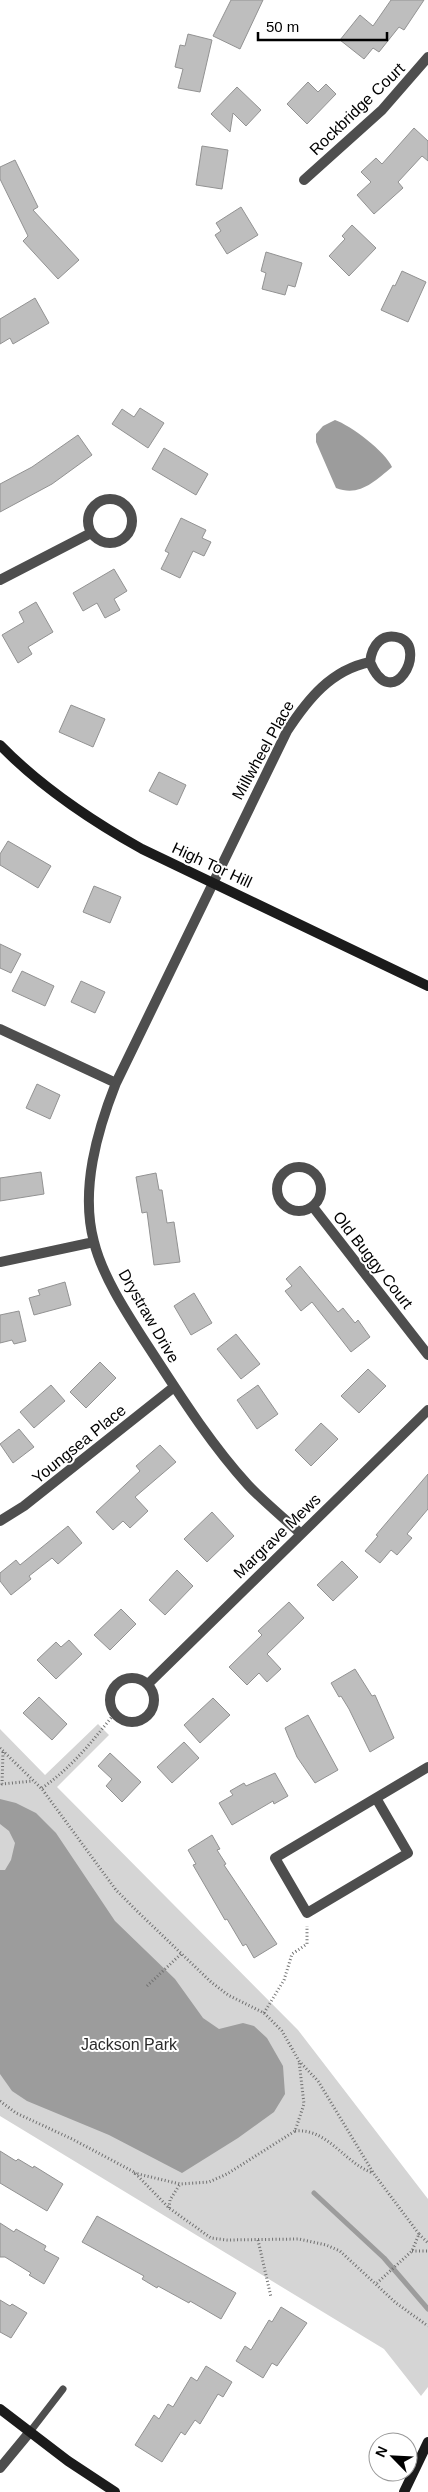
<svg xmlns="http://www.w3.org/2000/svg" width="428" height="2492" font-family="Arial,sans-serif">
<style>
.green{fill:#d5d5d5}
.water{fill:#9c9c9c}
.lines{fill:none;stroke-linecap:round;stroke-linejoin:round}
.stream{stroke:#9c9c9c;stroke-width:5}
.building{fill:#bebebe;stroke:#929292}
.path{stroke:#707070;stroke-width:3;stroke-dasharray:1 2.5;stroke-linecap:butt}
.lane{stroke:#4e4e4e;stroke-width:7}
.street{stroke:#4e4e4e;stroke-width:10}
.secondary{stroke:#1b1b1b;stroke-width:10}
.labels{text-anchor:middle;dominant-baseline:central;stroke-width:4;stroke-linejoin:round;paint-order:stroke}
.street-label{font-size:16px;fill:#000;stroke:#fff}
.park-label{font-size:16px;fill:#2c2c2c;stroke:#fff}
</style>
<rect width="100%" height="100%" fill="#fff"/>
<path class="green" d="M98 1724 109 1735 57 1787 298 2030 428 2199V2387L421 2396 384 2349 0 2116V1729L45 1775Z"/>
<path class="water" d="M335 420C350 425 386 452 392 467 374 482 359 497 336 488L316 442V434L323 426Z
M0 1799 16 1803 36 1813 56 1833 115 1921 175 1979 203 2018 219 2029 243 2023 254 2026 267 2038 283 2066 285 2094 274 2112 238 2138 182 2173 109 2135 27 2101 12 2091 0 2074V1870H5L11 1860 15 1843 9 1831 0 1824Z"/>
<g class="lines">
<path class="stream" d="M314 2193 384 2258 428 2309"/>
</g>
<path class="building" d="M231 0H263L240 49 213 36Z
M391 0H424L404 30 399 27 379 52 373 48 364 59 340 40 360 15 373 26Z
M188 34 212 40 200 92 178 88 183 69 175 67 180 45 185 46Z
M308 82 318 92 326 84 336 94 307 124 287 104Z
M237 87 261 110 246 126 233 113 230 132 211 114Z
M414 128 428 141V161L422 156 398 182 403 188 374 214 357 195 371 182 361 172 376 158 382 164Z
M202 146 228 150 222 189 196 185Z
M15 160 38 207 33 210 79 260 58 279 23 241 28 236 0 179V167Z
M241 207 258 235 227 254 215 235 221 231 216 223Z
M352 225 376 248 349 276 329 256 345 239 342 236Z
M266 252 302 263 295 287 288 285 285 295 262 289 266 273 261 271Z
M402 271 426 282 408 322 381 310 393 285 395 286Z
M35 298 49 323 13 344 10 338 0 344V319Z
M140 408 164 423 148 448 112 424 122 409 134 417Z
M78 435 92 455 52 484 0 512V484L32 467Z
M164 448 208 474 196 495 152 469Z
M181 518 206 530 202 538 211 542 204 556 193 551 180 578 161 569 169 553 165 551Z
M114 569 127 591 114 599 120 610 105 618 97 603 83 611 73 593Z
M36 602 53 632 28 647 32 654 18 663 2 635 24 622 19 612Z
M71 705 105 719 93 747 59 732Z
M159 772 186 785 177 805 149 791Z
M8 841 51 866 38 888 0 865V854Z
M94 886 121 897 110 923 83 912Z
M0 944 21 954 11 973 0 968Z
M22 971 54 986 45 1006 12 991Z
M81 981 105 992 95 1013 71 1002Z
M37 1084 60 1095 50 1119 26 1108Z
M41 1172 44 1194 0 1201V1178Z
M156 1173 159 1190H162L167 1223 174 1222 180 1262 154 1265 147 1212 142 1213 136 1177Z
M300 1266 338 1312 343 1308 355 1323 358 1320 370 1337 351 1352 312 1302 301 1311 285 1291 292 1286 286 1279Z
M65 1282 71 1305 34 1315 29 1298 40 1295 38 1290Z
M194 1293 212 1323 191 1335 174 1306Z
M19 1311 26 1341 14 1344 12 1340 0 1343V1315Z
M236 1334 260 1364 241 1379 217 1349Z
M100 1362 116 1378 86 1408 70 1392Z
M368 1369 386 1386 359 1413 341 1396Z
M51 1385 65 1401 34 1428 20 1412Z
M258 1385 278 1414 257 1429 237 1400Z
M321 1423 338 1439 311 1466 295 1450Z
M19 1429 34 1447 13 1463 0 1444Z
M160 1445 176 1462 135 1497 148 1511 130 1528 123 1521 113 1530 96 1512 140 1471 136 1466Z
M428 1474V1509L407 1534 412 1538 397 1555 391 1550 380 1563 365 1551 378 1536 376 1535Z
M212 1512 234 1536 207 1562 184 1539Z
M68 1526 82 1543 58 1564 52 1558 29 1576 31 1579 11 1595 0 1581V1573L16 1560 20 1565Z
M342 1561 358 1577 333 1601 317 1585Z
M177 1570 193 1586 165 1615 149 1600Z
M289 1602 304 1618 267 1654 281 1669 267 1682 259 1673 247 1685 229 1667 262 1635 258 1631Z
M121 1609 136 1624 110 1650 94 1635Z
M69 1640 82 1654 56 1679 37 1660 56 1642 61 1647Z
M355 1669 372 1696 375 1695 394 1738 370 1752 349 1709 341 1696 339 1697 331 1683Z
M39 1697 67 1724 52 1740 23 1713Z
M213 1698 230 1715 200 1743 184 1725Z
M308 1715 338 1770 315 1783 297 1757 285 1728Z
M184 1742 199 1758 172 1783 157 1767Z
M110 1753 141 1782 122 1802 106 1786 112 1779 98 1766Z
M275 1773 288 1796 274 1804 273 1801 232 1825 219 1803 233 1795 230 1791 244 1783 246 1786Z
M212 1835 220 1849 217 1850 226 1864 224 1865 277 1944 254 1958 246 1944 243 1946 227 1919 225 1920 193 1865 196 1864 188 1850Z
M0 2151 16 2161 18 2159 33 2168 34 2166 63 2184 47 2211 0 2183Z
M97 2216 236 2293 221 2319 190 2301 189 2303 158 2286 157 2288 142 2279 144 2276 82 2242Z
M0 2223 14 2232 16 2229 46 2246 44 2250 59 2258 44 2284 29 2275 31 2273 5 2257H0Z
M0 2300 10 2306 12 2304 27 2313 11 2338 0 2332Z
M281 2307 307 2323 277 2366 272 2363 263 2378 236 2361 245 2346 251 2350 269 2320 272 2322Z
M206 2366 232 2382 223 2397 218 2394 200 2424 195 2420 185 2435 181 2432 162 2462 135 2445 154 2415 159 2419 168 2404 173 2407 191 2377 197 2381Z"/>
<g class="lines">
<path class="path" d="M0 1748 42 1789 116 1890 139 1913 211 1982 228 1995 264 2013 282 2031 299 2061 318 2081 374 2174 419 2234 412 2251 377 2283
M3 1752 2 1784 33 1781
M42 1788C71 1768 92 1742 114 1714
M147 1986 181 1954
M264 2013 284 1980 292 1954 307 1944V1926
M0 2101 16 2113 72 2139 134 2172 169 2208 211 2238 227 2240 299 2239 326 2245 340 2251 396 2303 428 2326
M295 2131C328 2128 344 2163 373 2173
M134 2173 180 2184 209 2182 227 2174 295 2131 304 2104 299 2061
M169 2208 170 2200 180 2184
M419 2234 428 2243
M258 2240 271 2297
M412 2251H428"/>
<path class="lane" d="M29 2433 63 2389"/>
<path class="street" d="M304 180 382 110 428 57
M88 521a22 22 0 1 1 44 0a22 22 0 1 1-44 0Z
M0 580 91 533
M0 1029 116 1083
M277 1189a22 22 0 1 1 44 0a22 22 0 1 1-44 0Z
M313 1207 428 1355
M0 1262 94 1242
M0 1521 24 1506 174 1387
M301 1534C284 1518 264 1502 248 1485 208 1441 176 1389 144 1340 126 1312 102 1275 94 1242 80 1190 97 1131 116 1083L287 731C308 699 331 670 370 662 372 645 382 632 400 638 428 649 392 715 370 662
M110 1700a22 22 0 1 1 44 0a22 22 0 1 1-44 0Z
M148 1684 428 1410
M376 1798 408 1853 307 1913 275 1858 428 1767
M0 2468 29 2433"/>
<path class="secondary" d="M0 745C42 788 90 820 142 849L428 986
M0 2409 68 2461 115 2492
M404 2492 428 2442"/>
</g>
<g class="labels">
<g class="street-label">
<text transform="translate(357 109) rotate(-44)">Rockbridge Court</text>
<text transform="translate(263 750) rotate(-61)">Millwheel Place</text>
<text transform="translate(212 865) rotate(25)">High Tor Hill</text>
<text transform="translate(373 1260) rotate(52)">Old Buggy Court</text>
<text transform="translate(149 1316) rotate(60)">Drystraw Drive</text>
<text transform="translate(79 1444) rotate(-39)">Youngsea Place</text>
<text transform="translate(277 1536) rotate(-44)">Margrave Mews</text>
</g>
<g class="park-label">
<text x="129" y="2044">Jackson Park</text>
</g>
</g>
<g transform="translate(393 2457) rotate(294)"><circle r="24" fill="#ffffff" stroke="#999999"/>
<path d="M0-4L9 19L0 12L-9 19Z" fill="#000000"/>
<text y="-8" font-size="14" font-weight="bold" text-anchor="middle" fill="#000000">N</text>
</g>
<path d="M258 32v8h129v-8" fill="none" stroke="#000000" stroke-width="2.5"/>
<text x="266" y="32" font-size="15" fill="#000000" stroke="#ffffff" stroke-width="4" paint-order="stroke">50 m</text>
</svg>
